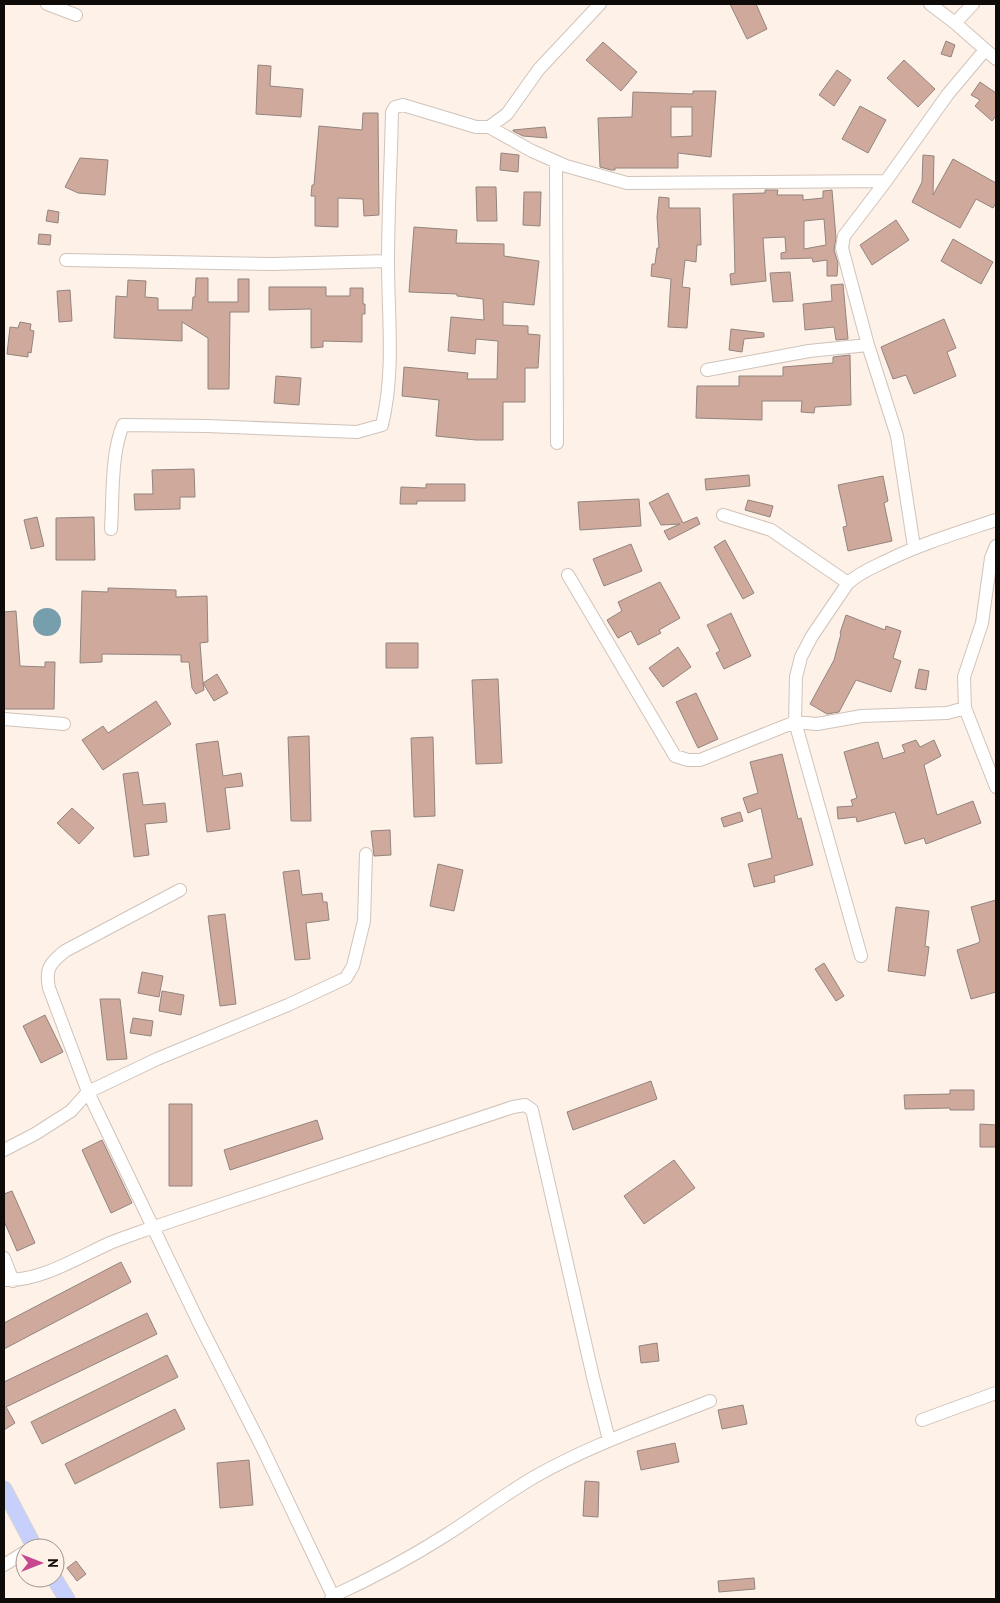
<svg xmlns="http://www.w3.org/2000/svg" width="1000" height="1603" font-family="'PT Sans',sans-serif">
<style>
.water{fill:#769eac}
.building{fill:#cfaa9c;stroke:#92847e;fill-rule:evenodd}
.lines{fill:none;stroke-linecap:round;stroke-linejoin:round}
.minor-casing{stroke:#d0c3ba;stroke-width:14}
.major-casing{stroke:#d4d3d3;stroke-width:17}
.minor{stroke:#fff;stroke-width:12}
.major{stroke:#c7d0fd;stroke-width:15}
</style>
<rect width="100%" height="100%" fill="#fef1e8"/>
<path class="water" d="M33 622a14 14 0 1 1 28 0a14 14 0 1 1-28 0Z"/>
<path class="building" d="M730 4H756L767 29 747 39Z
M946 41 955 45 951 57 941 54Z
M603 42 637 72 621 91 586 60Z
M904 60 935 89 918 107 887 78Z
M258 65 271 66 270 86 303 89 301 117 256 114Z
M837 70 851 80 834 106 819 95Z
M980 82 996 93V116L992 121 975 106 980 100 971 95Z
M693 91H716L711 157 678 153V168H615V170H611L600 167 598 118 632 117 633 92 693 94ZM671 107H692V136L671 137Z
M860 106 886 120 868 153 842 139Z
M363 113H378L379 215 364 216 363 199 338 198V227L315 226V196H311L312 185H314L319 126 362 130Z
M545 127 547 138 523 136 513 131V130Z
M501 153 519 155 518 172 500 170Z
M923 155 934 156 933 195 953 159 996 183V203L993 208 976 199 960 228 912 202 922 182Z
M80 158 108 160 105 195 78 193 65 187Z
M476 187H496L497 221H477Z
M765 190H778L777 195H803V200L823 198V191L832 190 836 238 834 250 838 263 837 276H827V260L813 262 812 258 781 259V253L786 252 785 237 763 238 766 281 731 285 730 274 735 273 733 194 765 193ZM824 219 826 245 804 249V221Z
M524 192H541L540 226 523 225Z
M659 197 669 198V208H700L701 245H697L696 262 685 260 682 287 690 288 687 328 668 327 671 279 651 276 652 264H655L657 248H659L657 217Z
M48 210 59 212 58 223 46 221Z
M896 220 909 240 872 265 860 245Z
M414 227 457 230 456 243 504 244V256L539 261 534 305 503 302V325L528 326V334L540 335 538 368H525V402H503V440H476L436 436 439 400 402 396 404 367 468 373 467 379H497L498 341 476 339 475 354 448 351 451 317 484 320 483 299 457 296V294L409 292Z
M39 234 51 235 50 245 38 244Z
M953 239 993 262 981 284 941 261Z
M790 272 793 301 773 302 770 273Z
M196 278H208V302H238V279H249V312H230L229 389H208V338L182 322V341L114 338 116 296 127 297 128 280 146 281 145 297 158 298V310H192L193 297H195Z
M843 284 848 339 836 340 834 327 805 330 803 304 832 301 831 285Z
M269 287H326V296H350V288H363V304H365V314H362V342L323 341V347L311 348V309L269 310Z
M70 290 72 321 59 322 57 291Z
M944 319 956 348 947 352 956 376 914 394 906 375 893 379 881 347Z
M20 322 31 324 30 330 34 331 31 353 28 352V357L7 354 10 327 18 328Z
M731 329 764 333V337L744 339 742 352 729 350Z
M850 355 851 405 815 407 814 413 801 412 802 401H762V420L696 418 697 386H739V376H783V367L833 363V357Z
M276 376 301 378 299 405 274 403Z
M194 469 195 497H180V509L135 510 134 494H153L152 470Z
M749 475 750 486 706 490 705 479Z
M883 476 888 501 884 503 892 541 848 551 843 527 847 526 838 485Z
M426 484H465V501H417V504H400L401 487 426 488Z
M668 493 683 523 697 517 700 524 669 540 664 531 680 524 661 525 649 503Z
M639 499 641 526 580 530 578 502Z
M748 500 773 506 770 517 745 510Z
M37 517 44 546 31 549 24 520Z
M94 517 95 560H56V518Z
M725 540 754 593 743 599 714 547Z
M631 544 642 571 604 586 593 559Z
M660 582 680 618 659 630 661 633 638 645 631 631 618 638 607 620 622 611 618 602Z
M108 588 176 590V597L207 596 208 642 200 643 203 683 217 674 228 693 214 701 203 683 204 690 196 694 192 688 189 662H181V655L102 654V662L80 663 82 591 108 592Z
M16 611 20 666 45 667V662H55L54 709H4V612Z
M731 613 751 656 724 669 716 653 720 651 707 625Z
M846 615 885 630 886 626 901 631 893 658 901 661 891 692 856 680 839 712 827 714 810 704 834 660 841 634 840 633Z
M386 643H418V668H386Z
M678 647 691 667 663 687 649 668Z
M919 669 929 671 926 690 915 688Z
M498 679 502 763 476 764 472 680Z
M696 693 718 739 698 748 676 702Z
M156 701 171 724 103 770 82 740 103 726 108 733Z
M309 736 311 821H291L288 737Z
M433 737 435 816 414 817 411 738Z
M916 740 920 747 934 740 941 756 924 765 937 815 973 801 981 823 926 844 924 838 905 844 895 812 857 822 856 817 838 819 837 807 853 806 851 800 857 798 844 752 878 742 883 759 905 752 902 745Z
M218 741 223 776 241 773 243 786 225 788 230 829 207 832 196 744Z
M782 754 798 819 801 818 813 865 774 876 775 882 754 887 748 864 772 858 761 808 748 813 743 798 758 793 750 762Z
M138 772 143 805 165 803 167 822 145 824 149 855 134 857 123 774Z
M72 808 94 828 79 844 57 823Z
M740 812 743 821 724 827 721 818Z
M390 830 391 855 374 856 371 831Z
M438 864 463 870 454 911 430 906Z
M299 870 302 895 322 893 323 902H327L329 920 306 923 310 959 295 960 283 872Z
M996 900V992L971 999 957 950 978 943 980 941 971 907Z
M896 907 929 911 925 946 929 947 925 976 888 971Z
M225 914 236 1004 220 1006 208 916Z
M824 963 844 996 836 1001 815 969Z
M142 972 163 976 159 997 138 993Z
M162 991 184 995 181 1015 159 1011Z
M100 999H120L127 1059 107 1060Z
M45 1015 63 1052 41 1063 23 1026Z
M133 1018 153 1021 151 1036 130 1033Z
M651 1081 657 1099 573 1130 567 1112Z
M950 1090H974V1110H950V1108L905 1109 904 1095 950 1094Z
M169 1104H192V1186H169Z
M317 1120 323 1139 230 1170 224 1150Z
M980 1124 996 1125V1147H980Z
M102 1140 132 1203 111 1213 82 1150Z
M674 1160 695 1188 644 1224 624 1196Z
M12 1191 35 1243 17 1251 4 1221V1194Z
M121 1262 131 1282 4 1349V1323Z
M147 1313 157 1334 6 1407 15 1423 4 1430V1382Z
M657 1343 659 1361 641 1363 639 1346Z
M167 1355 178 1377 42 1444 31 1422Z
M743 1405 747 1424 722 1429 718 1410Z
M175 1409 185 1429 75 1484 65 1464Z
M675 1443 679 1462 641 1470 637 1451Z
M249 1460 253 1505 220 1508 217 1463Z
M585 1481 599 1482 598 1517 583 1516Z
M76 1561 86 1574 77 1581 67 1568Z
M754 1578 755 1589 719 1592 718 1581Z"/>
<g class="lines">
<g class="minor-casing">
<path id="minor" d="M47 4 76 15
M930 4 955 23 996 59
M955 23 973 4
M489 127 532 151 566 166 627 183 886 181
M556 162 557 443
M66 260 272 264 388 261
M707 370 809 351 868 345
M723 515 771 530 848 583
M111 529C113 497 111 453 123 425L207 426 357 432 382 425C395 371 388 317 388 262 388 212 391 162 392 112L395 107 403 105 476 127H489L507 114 539 69 600 4
M996 546 991 558 982 623 964 677 965 708 996 787
M914 547 897 436 868 345 842 248 844 236 886 181 948 94 985 50
M568 575 675 756 688 760H700L795 722 817 724 862 716 947 713 965 708
M4 719 64 724
M180 890 65 951C50 963 45 969 49 988L88 1092 199 1323 261 1445 333 1596
M861 956 795 722 796 677 801 657 812 636 848 583C860 572 874 567 888 560 923 543 960 532 996 520
M4 1150 35 1134 71 1111 88 1092 157 1059 288 1005 346 978 353 966 364 921 366 854
M4 1258 13 1281
M4 1280C39 1282 79 1257 110 1243 125 1237 140 1232 154 1227L513 1107 525 1105 532 1110 593 1377 609 1440
M922 1420 996 1393
M4 1565 25 1552
M331 1599 333 1596C372 1578 410 1558 446 1535 476 1516 505 1494 536 1476 591 1445 651 1424 710 1401"/>
</g>
<g class="major-casing">
<path id="major" d="M4 1489 35 1548
M54 1578 67 1599"/>
</g>
<use href="#minor" class="minor"/>
<use href="#major" class="major"/>
</g>
<rect width="1000" height="1603" fill="none" stroke="#0f0b08" stroke-width="10"/>
<g transform="translate(40 1563) rotate(90)"><circle r="24" fill="#fef1e8" stroke="#9e958e"/>
<path d="M0-4L9 19L0 12L-9 19Z" fill="#c74791"/>
<text y="-8" font-size="14" font-weight="bold" text-anchor="middle" fill="#0f0b08">N</text>
</g>
</svg>
